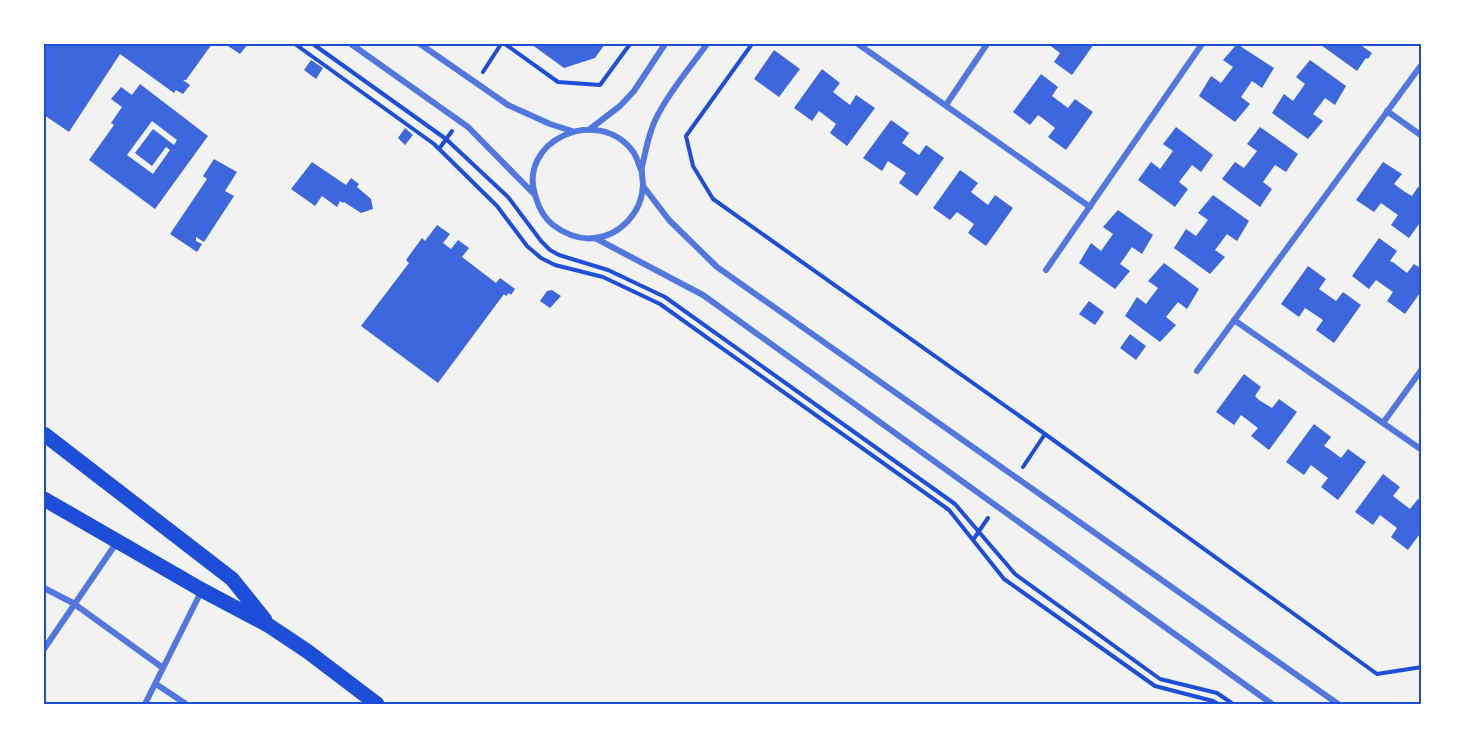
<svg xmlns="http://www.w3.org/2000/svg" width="1465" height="748" font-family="Signika,sans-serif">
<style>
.building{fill:#3d67dc;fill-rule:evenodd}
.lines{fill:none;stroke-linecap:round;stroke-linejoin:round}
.path{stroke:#1d4ed8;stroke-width:4}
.minor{stroke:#5277de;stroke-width:6}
.primary{stroke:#1d4ed8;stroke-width:15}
.neatline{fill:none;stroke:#1d4ed8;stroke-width:2}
</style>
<rect width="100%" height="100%" fill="#f2f2f2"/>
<path class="building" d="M44 44H212L186 80H183L190 85 183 94 176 90 174 93 120 54 69 132 44 115Z
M225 44H248L240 54Z
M531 44H605L595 58 564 68Z
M1048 44H1094L1072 75 1054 62 1060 53Z
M1237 44 1274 68 1262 88 1252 81 1241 97 1250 104 1235 122 1199 96 1211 76 1221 83 1233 67 1223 60Z
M1322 44H1364L1362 46 1372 53 1368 59 1366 58 1357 71 1321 45Z
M774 50 800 69 779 97 754 79Z
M311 60 323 68 316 79 304 70Z
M1310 60 1346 86 1335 105 1325 98 1313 114 1323 121 1308 139 1272 113 1284 94 1293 101 1305 84 1296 77Z
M822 69 840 83 833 92 850 105 856 95 875 108 847 146 830 133 836 124 819 111 812 121 794 108Z
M1041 74 1058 87 1052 96 1068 108 1075 99 1093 112 1066 150 1048 137 1055 128 1045 120 1038 115 1030 125 1013 112Z
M140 84 208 136 155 209 89 160 114 125 111 123 122 107 111 99 121 87 132 95ZM152 121 177 140 174 145 153 129 135 153 152 166 166 147 170 150 153 174 127 155Z
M891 120 909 133 902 143 919 155 926 145 944 158 917 196 899 183 906 173 888 161 882 171 863 158Z
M1176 127 1213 155 1201 172 1192 165 1179 182 1188 189 1175 207 1138 180 1151 162 1160 169 1173 151 1163 144Z
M1260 127 1298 154 1286 172 1275 165 1263 182 1272 189 1260 207 1222 179 1235 162 1244 168 1257 151 1247 144Z
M405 128 413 135 405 145 398 138Z
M214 159 237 172 225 191 234 196 204 242 196 237V241L202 244 197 252 170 234 207 179 203 176Z
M312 162 346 185 351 178 359 184 357 187 371 199 373 209 361 213 344 202 343 203 340 201 337 207 322 196 315 206 291 189Z
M1383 162 1402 174 1394 184 1405 192 1412 196 1418 187 1422 189V220L1409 238 1391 225 1398 215 1381 203 1374 212 1356 200Z
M960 170 978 183 971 192 988 205 995 195 1013 208 986 246 968 233 974 224 957 212 950 220 933 208Z
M1213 195 1249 221 1237 241 1227 234 1215 250 1225 257 1210 274 1174 248 1186 229 1196 236 1208 220 1198 213Z
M1118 210 1153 235 1142 254 1132 247 1120 264 1130 271 1115 289 1079 263 1091 243 1101 251 1113 234 1103 227Z
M437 225 450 234 443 243 451 249 458 240 469 248 462 257 496 283 500 278 515 289 511 295 509 293 506 296 504 294 438 383 361 326 409 263 406 260 422 238 425 241Z
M1379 238 1397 251 1390 261 1394 263 1407 273 1414 264 1422 269V290L1405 314 1387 301 1393 292 1376 280 1369 289 1352 276Z
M1164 263 1199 289 1187 309 1178 302 1166 317 1176 325 1160 342 1125 316 1137 297 1146 304 1158 288 1148 281Z
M1308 266 1326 279 1319 289 1336 301 1343 292 1361 305 1334 343 1316 330 1323 320 1305 308 1299 317 1281 304Z
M552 290 561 296 550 308 540 301 547 291Z
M1089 301 1104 312 1095 325 1079 314Z
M1130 334 1146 346 1136 360 1120 348Z
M1244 374 1261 387 1255 396 1259 400 1272 408 1279 399 1297 412 1269 450 1251 436 1258 428 1241 415 1234 425 1216 412Z
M1314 424 1331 437 1324 446 1329 449 1341 458 1348 449 1366 462 1338 500 1321 487 1328 478 1311 465 1304 475 1286 462Z
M1383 474 1400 487 1393 496 1410 509 1418 499 1422 502V531L1408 550 1391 537 1397 528 1380 515 1373 525 1355 512Z"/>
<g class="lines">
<path class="path" d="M295 44 434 144 497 206 527 246 541 258 555 265 603 277 660 304 949 510 1004 579 1155 686 1213 701 1218 704
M313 44 446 139 508 197 541 241 550 250 559 255 608 270 665 297 955 504 1015 574 1160 679 1217 693 1233 704
M505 44 558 82 600 85 630 44
M752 44 686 136 693 166 713 199 1045 434 1377 674 1422 667
M483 72 501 44
M439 149 452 131
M1023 467 1045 434
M973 540 988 518"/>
<path class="minor" d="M351 44 468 127 534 194
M420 44 508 105 550 124 572 131
M858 44 1090 207
M946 105 987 44
M1387 111 1422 136
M590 129 620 106 634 91 665 44
M641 170C639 165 637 158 634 153 599 103 515 141 536 198 539 208 544 218 553 225 565 234 579 240 595 238 621 235 642 212 643 185 643 179 641 173 642 167 646 149 650 127 660 111 673 87 692 65 707 44
M643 186 669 220 717 267 1338 704
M595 238 703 295 1272 704
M1046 270 1202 44
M1234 320 1422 450
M1197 371 1422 64
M1383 423 1422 369
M44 588 73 603 163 668
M44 649 117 542
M156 684 186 704
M145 704 202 590"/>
<path class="primary" d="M44 434 232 579 265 620
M44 499 202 590 268 625 307 651 377 704"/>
</g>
<rect width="1465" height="748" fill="none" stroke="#ffffff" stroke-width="90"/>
<rect x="45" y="45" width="1375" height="658" class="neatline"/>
</svg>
